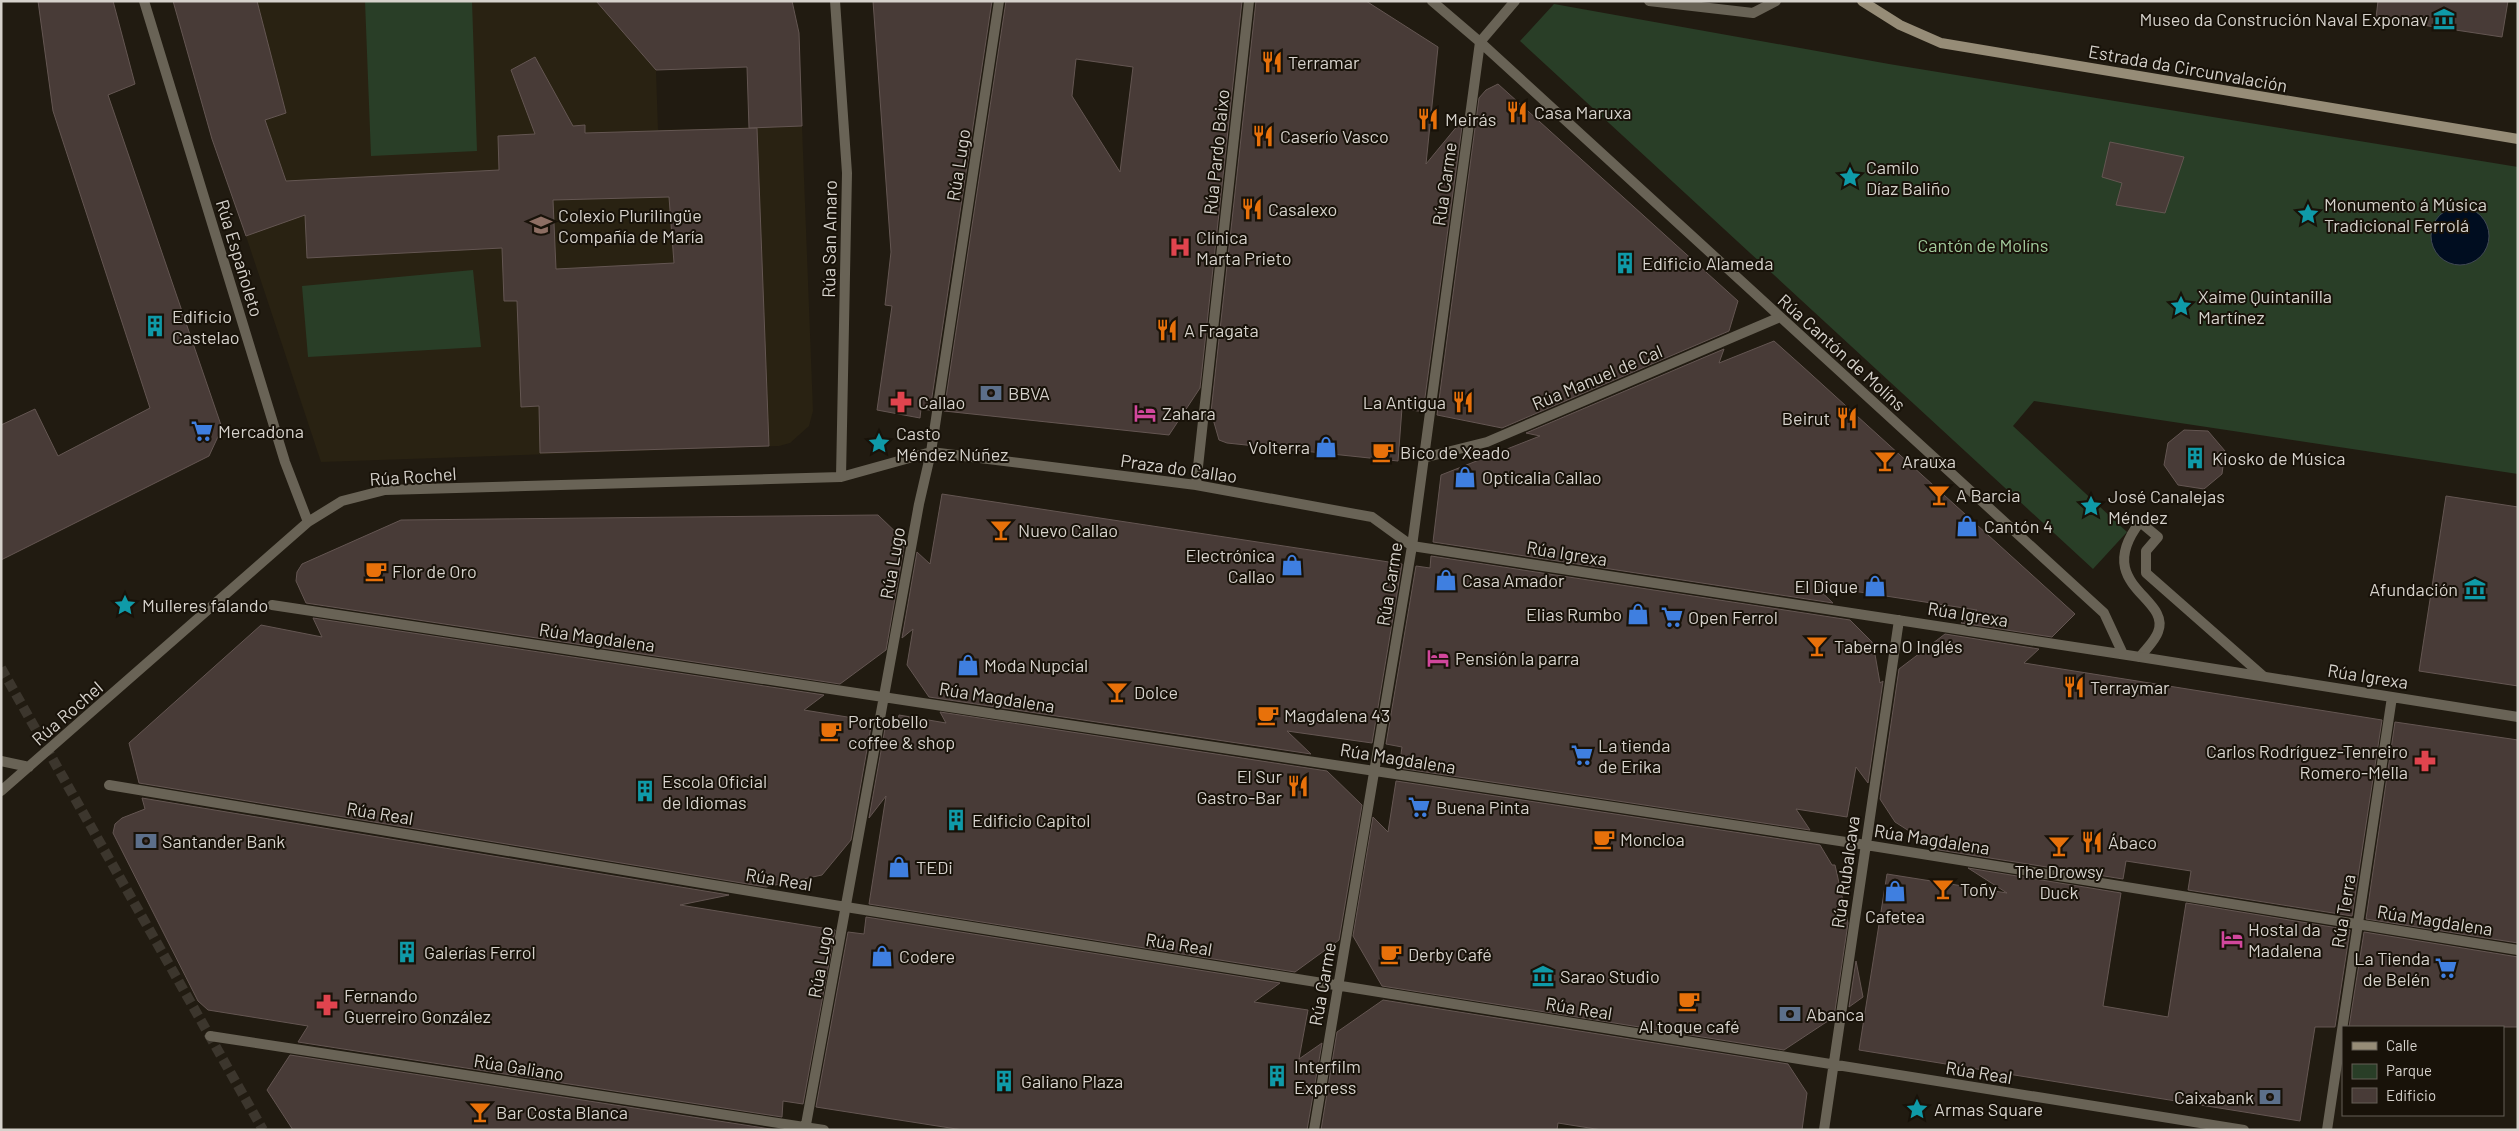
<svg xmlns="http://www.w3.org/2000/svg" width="2519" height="1131" font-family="Barlow,sans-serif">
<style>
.education{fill:#292212}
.green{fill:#293e27}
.water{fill:#000d20;stroke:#404854}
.building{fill:#483b37;stroke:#645652;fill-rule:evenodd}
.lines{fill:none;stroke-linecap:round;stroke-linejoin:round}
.secondary-tunnel{stroke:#3c362d;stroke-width:10;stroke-dasharray:10 5;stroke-linecap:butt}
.lane{stroke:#696356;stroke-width:10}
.street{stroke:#696356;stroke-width:10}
.secondary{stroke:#968c77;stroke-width:10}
.labels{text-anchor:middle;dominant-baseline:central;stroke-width:4;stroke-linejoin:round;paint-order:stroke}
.poi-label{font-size:18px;fill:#d6d2cc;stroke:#181209;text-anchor:start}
.street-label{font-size:18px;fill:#d6d2cc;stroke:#181209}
.park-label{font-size:18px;fill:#a3cc9d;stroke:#181209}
</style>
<rect width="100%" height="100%" fill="#211b11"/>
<path class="education" d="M257 1H596L656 70 658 130 802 126 813 411 809 426 790 443 779 446 321 462 246 236 307 214 289 189 265 120 286 113Z"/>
<path class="green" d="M365 1H472L477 151 371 156Z
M1554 4 1889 64 2518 167V474L2034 401 2013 426 2127 532 2093 569 1520 41Z
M473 270 481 347 308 357 302 286Z"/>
<path class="water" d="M2431 236a29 29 0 1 1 58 0a29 29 0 1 1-58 0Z"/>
<path class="building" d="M38 1H113L135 84 108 95 222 428 209 456 1 560V425L35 409 58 456 150 408 53 111Z
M173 1H257L286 113 265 120 286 181 499 170 498 136 535 134 511 70 535 57 573 126 585 125V133L757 128 769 446 540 453 539 406 521 407 517 301H504L502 248 307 258 305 215 246 236 212 139ZM669 197 674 263 556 269 553 200Z
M596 1H792L799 33 802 126 749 128 747 67 656 70Z
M873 1H992L930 410 921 409 920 418 877 410 892 306 885 305 891 252Z
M1006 1H1242L1200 388 1169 435 944 411ZM1076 59 1133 67 1120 172 1072 96Z
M1256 1H1366L1438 47 1426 164 1463 119 1423 412 1402 408 1398 461 1227 443 1219 440 1211 412Z
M2378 1H2508L2502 37 2376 18Z
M1498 84 1738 301 1729 331 1502 428 1437 415 1479 98 1486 90Z
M2110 142 2184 157 2165 213 2116 205 2122 183 2102 177Z
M1774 341 1802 366 2075 614 2052 637 1961 623 1977 610 1814 585 1833 603 1433 542 1441 475 1540 436 1526 433 1724 349 1719 363Z
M2184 430 2208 431 2225 451 2222 474 2204 489 2178 485 2164 465 2168 443Z
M942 494 1402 564 1372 743 1287 731 1311 754 929 697 907 665 913 629 902 638 917 552 930 564Z
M2446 496 2518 507V686L2419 671Z
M878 515 905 541 886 650 840 684 306 603 296 581 297 572 302 564 401 520Z
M1431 556 1850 620 1873 643 1880 683 1883 681 1868 783 1856 767 1847 817 1796 809 1810 830 1399 768 1402 747 1386 744 1416 566 1430 568Z
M313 618 824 695 804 710 872 721 851 840 822 875 766 887 139 783 129 743 261 625 322 637Z
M1945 634 2039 649 2024 663 2382 720 2352 916 2188 890 2191 871 2126 861 2123 879 1939 850 1895 822 1880 799 1899 669Z
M940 712 1327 771 1362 805 1339 940 1295 972 869 904 886 796 869 818 886 723 897 725 899 715 946 723Z
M2395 722 2518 740V943L2366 919Z
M1396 781 1820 845 1832 865H1835L1848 923 1834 1017 1784 1050 1382 986 1353 936 1373 817 1388 832Z
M142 798 729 895 680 905 835 930 803 1104 783 1101 782 1117 298 1042 308 1026 208 1010 198 1001 113 833 115 824 122 818 145 809Z
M1968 868 2121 893 2103 1006 2168 1017 2186 903 2350 930 2335 1027H2315L2300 1121 1859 1050 1887 874 2007 893Z
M866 917 1280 983 1254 1002 1308 1010 1299 1059 1322 1043 1307 1130H963L816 1107 848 932 864 934Z
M2364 932 2518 957V1027H2349Z
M1856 961 1863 997 1849 1007Z
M1383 1000 1788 1064 1807 1093 1802 1130H1602L1558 1123 1557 1130H1321L1337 1032Z
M290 1055 777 1130H293L267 1090Z"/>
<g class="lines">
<path class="secondary-tunnel" d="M1 668 263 1130"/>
<path class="lane" d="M2140 657C2145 650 2155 641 2158 632 2172 597 2091 586 2140 522L2158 537 2146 551V573L2263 676"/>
<path class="street" d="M144 1 285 462 308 522
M835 1 847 173 841 477
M1432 1 1480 42 2104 613 2123 654
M1649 1 1753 13 1776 1
M1480 42 1515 1
M1423 458 1487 442 1780 317
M1196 485 1249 1
M272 605 1866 845 2518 950
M1 761 29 767
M109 785 846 907 2244 1130
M1 791 308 522 342 501 385 490 841 477 931 452 1196 485 1372 517 1412 546 2140 657 2518 717
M210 1036 824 1130
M805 1130 919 504 931 452 999 1
M1314 1130 1412 546 1480 42
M1824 1130 1899 620
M2327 1130 2392 697"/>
<path class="secondary" d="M1862 1 1900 25 1941 43 2518 139"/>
</g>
<defs>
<g id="museum-bare" transform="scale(1.725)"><path d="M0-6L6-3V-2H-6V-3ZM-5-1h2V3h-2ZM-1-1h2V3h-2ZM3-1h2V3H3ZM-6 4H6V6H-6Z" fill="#0f9aa8" stroke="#181209" stroke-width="2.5" paint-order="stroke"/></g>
<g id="restaurant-bare" transform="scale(1.725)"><path d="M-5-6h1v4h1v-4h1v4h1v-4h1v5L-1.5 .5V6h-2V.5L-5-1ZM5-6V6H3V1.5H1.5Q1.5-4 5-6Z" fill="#e8710a" stroke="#181209" stroke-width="2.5" paint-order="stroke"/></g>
<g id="sight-bare" transform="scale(1.725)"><path d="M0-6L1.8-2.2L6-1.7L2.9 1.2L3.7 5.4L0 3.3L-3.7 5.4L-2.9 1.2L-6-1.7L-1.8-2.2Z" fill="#0f9aa8" stroke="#181209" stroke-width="2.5" paint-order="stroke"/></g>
<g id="school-bare" transform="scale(1.725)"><path d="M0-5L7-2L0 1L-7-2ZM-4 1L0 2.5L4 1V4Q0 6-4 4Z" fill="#8d6e63" stroke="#181209" stroke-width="2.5" paint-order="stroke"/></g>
<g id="hospital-bare" transform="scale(1.725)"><path d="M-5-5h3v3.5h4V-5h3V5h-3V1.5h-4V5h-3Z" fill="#e0444e" stroke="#181209" stroke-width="2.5" paint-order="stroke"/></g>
<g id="building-bare" transform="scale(1.725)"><path d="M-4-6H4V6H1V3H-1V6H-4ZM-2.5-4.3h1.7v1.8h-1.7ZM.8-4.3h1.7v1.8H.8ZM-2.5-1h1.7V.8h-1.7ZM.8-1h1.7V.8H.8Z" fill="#0f9aa8" stroke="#181209" stroke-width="2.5" paint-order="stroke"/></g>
<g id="bank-bare" transform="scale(1.725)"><path d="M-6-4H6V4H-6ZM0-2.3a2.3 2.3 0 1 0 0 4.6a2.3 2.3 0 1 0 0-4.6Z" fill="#5c6f8a" stroke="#181209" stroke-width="2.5" paint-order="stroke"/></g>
<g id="pharmacy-bare" transform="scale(1.725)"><path d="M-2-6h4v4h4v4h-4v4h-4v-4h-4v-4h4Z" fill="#e0444e" stroke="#181209" stroke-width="2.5" paint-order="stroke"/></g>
<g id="hotel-bare" transform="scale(1.725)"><path d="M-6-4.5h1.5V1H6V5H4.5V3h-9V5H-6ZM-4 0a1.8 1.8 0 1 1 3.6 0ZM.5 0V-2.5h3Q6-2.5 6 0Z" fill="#d1479c" stroke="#181209" stroke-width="2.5" paint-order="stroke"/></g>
<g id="supermarket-bare" transform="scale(1.725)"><path d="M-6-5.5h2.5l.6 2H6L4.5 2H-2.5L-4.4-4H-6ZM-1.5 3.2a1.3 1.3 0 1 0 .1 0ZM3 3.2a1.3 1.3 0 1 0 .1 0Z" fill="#3f7fe0" stroke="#181209" stroke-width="2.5" paint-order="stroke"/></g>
<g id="shop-bare" transform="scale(1.725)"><path d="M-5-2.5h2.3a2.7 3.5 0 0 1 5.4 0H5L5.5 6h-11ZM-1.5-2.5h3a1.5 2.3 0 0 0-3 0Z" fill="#3f7fe0" stroke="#181209" stroke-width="2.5" paint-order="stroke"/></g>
<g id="cafe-bare" transform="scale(1.725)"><path d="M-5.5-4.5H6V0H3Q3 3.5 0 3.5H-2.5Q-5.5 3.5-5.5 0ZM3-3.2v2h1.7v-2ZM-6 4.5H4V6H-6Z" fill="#e8710a" stroke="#181209" stroke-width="2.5" paint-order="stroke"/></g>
<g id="bar-bare" transform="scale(1.725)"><path d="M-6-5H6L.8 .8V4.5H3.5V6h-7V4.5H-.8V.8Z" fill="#e8710a" stroke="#181209" stroke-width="2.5" paint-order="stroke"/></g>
</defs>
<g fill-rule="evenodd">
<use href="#museum-bare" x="2444" y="19"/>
<use href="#restaurant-bare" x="1272" y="62"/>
<use href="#restaurant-bare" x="1517" y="112"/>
<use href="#restaurant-bare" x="1428" y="119"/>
<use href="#restaurant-bare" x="1263" y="136"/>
<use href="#sight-bare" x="1850" y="177"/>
<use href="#restaurant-bare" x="1252" y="209"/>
<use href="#sight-bare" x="2308" y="214"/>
<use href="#school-bare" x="541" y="225"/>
<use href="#hospital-bare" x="1180" y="247"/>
<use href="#building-bare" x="1625" y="263"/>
<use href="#sight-bare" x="2181" y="306"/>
<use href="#building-bare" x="155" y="326"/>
<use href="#restaurant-bare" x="1167" y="330"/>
<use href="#bank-bare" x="991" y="393"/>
<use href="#pharmacy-bare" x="901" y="402"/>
<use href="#restaurant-bare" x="1463" y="402"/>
<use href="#hotel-bare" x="1145" y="413"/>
<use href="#restaurant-bare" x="1847" y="418"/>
<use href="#supermarket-bare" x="202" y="431"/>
<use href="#sight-bare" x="879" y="443"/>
<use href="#shop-bare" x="1326" y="447"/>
<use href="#cafe-bare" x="1383" y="452"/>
<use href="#building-bare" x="2195" y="458"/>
<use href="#bar-bare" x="1885" y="461"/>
<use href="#shop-bare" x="1465" y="477"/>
<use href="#bar-bare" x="1939" y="495"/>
<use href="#sight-bare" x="2091" y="506"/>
<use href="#shop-bare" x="1967" y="526"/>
<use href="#bar-bare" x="1001" y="530"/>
<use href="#shop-bare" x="1292" y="565"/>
<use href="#cafe-bare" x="376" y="571"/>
<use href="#shop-bare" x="1446" y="580"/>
<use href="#shop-bare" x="1875" y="586"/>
<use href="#museum-bare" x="2475" y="589"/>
<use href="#sight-bare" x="125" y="605"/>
<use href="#shop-bare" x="1638" y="614"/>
<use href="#supermarket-bare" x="1672" y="617"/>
<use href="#bar-bare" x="1817" y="646"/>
<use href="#hotel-bare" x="1438" y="658"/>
<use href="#shop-bare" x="968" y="665"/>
<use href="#restaurant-bare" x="2074" y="687"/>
<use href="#bar-bare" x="1117" y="692"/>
<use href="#cafe-bare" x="1268" y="715"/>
<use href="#cafe-bare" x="831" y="731"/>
<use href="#supermarket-bare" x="1582" y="755"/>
<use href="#pharmacy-bare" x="2425" y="761"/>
<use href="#restaurant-bare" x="1298" y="786"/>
<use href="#building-bare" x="645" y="791"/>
<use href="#supermarket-bare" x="1419" y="807"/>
<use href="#building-bare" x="956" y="820"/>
<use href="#cafe-bare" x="1604" y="839"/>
<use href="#bank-bare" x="146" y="841"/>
<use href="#restaurant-bare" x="2092" y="842"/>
<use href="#bar-bare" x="2059" y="846"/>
<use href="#shop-bare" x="899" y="867"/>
<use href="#bar-bare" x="1943" y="889"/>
<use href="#shop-bare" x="1895" y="891"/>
<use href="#hotel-bare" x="2232" y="939"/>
<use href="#building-bare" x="407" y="952"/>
<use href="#cafe-bare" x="1391" y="954"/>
<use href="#shop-bare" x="882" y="956"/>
<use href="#supermarket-bare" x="2446" y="968"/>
<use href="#museum-bare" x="1543" y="976"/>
<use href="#cafe-bare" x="1689" y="1001"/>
<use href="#pharmacy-bare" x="327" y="1005"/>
<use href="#bank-bare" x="1790" y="1014"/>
<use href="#building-bare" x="1277" y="1076"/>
<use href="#building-bare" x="1004" y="1081"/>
<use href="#bank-bare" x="2270" y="1097"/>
<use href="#sight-bare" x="1917" y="1109"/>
<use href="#bar-bare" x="480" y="1112"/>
</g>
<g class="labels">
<g class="poi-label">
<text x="2428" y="19" text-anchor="end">Museo da Construción Naval Exponav</text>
<text x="1288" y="62">Terramar</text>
<text x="1534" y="112">Casa Maruxa</text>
<text x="1445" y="119">Meirás</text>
<text x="1280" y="136">Caserío Vasco</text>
<text x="1866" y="167">Camilo<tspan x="1866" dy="21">Díaz Baliño</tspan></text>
<text x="2324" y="204">Monumento á Música<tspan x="2324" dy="21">Tradicional Ferrolá</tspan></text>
<text x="1268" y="209">Casalexo</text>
<text x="558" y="215">Colexio Plurilingüe<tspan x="558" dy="21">Compañía de María</tspan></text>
<text x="1196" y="237">Clínica<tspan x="1196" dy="21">Marta Prieto</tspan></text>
<text x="1642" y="263">Edificio Alameda</text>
<text x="2198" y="296">Xaime Quintanilla<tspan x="2198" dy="21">Martínez</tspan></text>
<text x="172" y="316">Edificio<tspan x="172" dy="21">Castelao</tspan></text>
<text x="1184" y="330">A Fragata</text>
<text x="1008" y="393">BBVA</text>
<text x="918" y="402">Callao</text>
<text x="1446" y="402" text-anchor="end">La Antigua</text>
<text x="1162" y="413">Zahara</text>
<text x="1830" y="418" text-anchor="end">Beirut</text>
<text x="218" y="431">Mercadona</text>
<text x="896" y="433">Casto<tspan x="896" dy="21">Méndez Núñez</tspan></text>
<text x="1310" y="447" text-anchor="end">Volterra</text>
<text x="1400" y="452">Bico de Xeado</text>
<text x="2212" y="458">Kiosko de Música</text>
<text x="1902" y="461">Arauxa</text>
<text x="1482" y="477">Opticalia Callao</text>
<text x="1956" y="495">A Barcia</text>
<text x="2108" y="496">José Canalejas<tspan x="2108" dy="21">Méndez</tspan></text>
<text x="1984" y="526">Cantón 4</text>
<text x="1018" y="530">Nuevo Callao</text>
<text x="1275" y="555" text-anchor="end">Electrónica<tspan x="1275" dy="21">Callao</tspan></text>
<text x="392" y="571">Flor de Oro</text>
<text x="1462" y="580">Casa Amador</text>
<text x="1858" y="586" text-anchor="end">El Dique</text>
<text x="2458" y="589" text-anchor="end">Afundación</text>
<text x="142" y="605">Mulleres falando</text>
<text x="1622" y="614" text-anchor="end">Elias Rumbo</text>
<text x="1688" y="617">Open Ferrol</text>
<text x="1834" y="646">Taberna O Inglés</text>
<text x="1455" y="658">Pensión la parra</text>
<text x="984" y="665">Moda Nupcial</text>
<text x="2090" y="687">Terraymar</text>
<text x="1134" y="692">Dolce</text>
<text x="1284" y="715">Magdalena 43</text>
<text x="848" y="721">Portobello<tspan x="848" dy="21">coffee &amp; shop</tspan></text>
<text x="1598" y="745">La tienda<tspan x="1598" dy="21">de Erika</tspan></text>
<text x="2408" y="751" text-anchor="end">Carlos Rodríguez-Tenreiro<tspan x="2408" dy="21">Romero-Mella</tspan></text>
<text x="1282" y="776" text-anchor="end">El Sur<tspan x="1282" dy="21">Gastro-Bar</tspan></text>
<text x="662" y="781">Escola Oficial<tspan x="662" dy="21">de Idiomas</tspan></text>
<text x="1436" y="807">Buena Pinta</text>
<text x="972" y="820">Edificio Capitol</text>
<text x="1620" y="839">Moncloa</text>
<text x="162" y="841">Santander Bank</text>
<text x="2108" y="842">Ábaco</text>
<text x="916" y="867">TEDi</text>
<text x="2059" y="871" text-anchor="middle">The Drowsy<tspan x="2059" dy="21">Duck</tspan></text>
<text x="1960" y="889">Toñy</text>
<text x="1895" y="916" text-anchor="middle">Cafetea</text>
<text x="2248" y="929">Hostal da<tspan x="2248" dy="21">Madalena</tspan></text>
<text x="424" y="952">Galerías Ferrol</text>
<text x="1408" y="954">Derby Café</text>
<text x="899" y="956">Codere</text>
<text x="2430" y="958" text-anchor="end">La Tienda<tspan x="2430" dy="21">de Belén</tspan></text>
<text x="1560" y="976">Sarao Studio</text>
<text x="344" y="995">Fernando<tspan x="344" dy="21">Guerreiro González</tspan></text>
<text x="1806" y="1014">Abanca</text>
<text x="1689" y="1026" text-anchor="middle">Al toque café</text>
<text x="1294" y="1066">Interfilm<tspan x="1294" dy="21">Express</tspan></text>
<text x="1021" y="1081">Galiano Plaza</text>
<text x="2254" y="1097" text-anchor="end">Caixabank</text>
<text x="1934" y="1109">Armas Square</text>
<text x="496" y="1112">Bar Costa Blanca</text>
</g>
<g class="street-label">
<text transform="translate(2188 68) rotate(10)">Estrada da Circunvalación</text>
<text transform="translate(1216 152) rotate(-84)">Rúa Pardo Baixo</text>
<text transform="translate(958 165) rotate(-81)">Rúa Lugo</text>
<text transform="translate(1444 184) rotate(-82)">Rúa Carme</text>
<text transform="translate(829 239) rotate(-89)">Rúa San Amaro</text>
<text transform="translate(240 258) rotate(73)">Rúa Españoleto</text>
<text transform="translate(1842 352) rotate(42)">Rúa Cantón de Molíns</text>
<text transform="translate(1597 377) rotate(-23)">Rúa Manuel de Cal</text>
<text transform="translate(1179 468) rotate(8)">Praza do Callao</text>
<text transform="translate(413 476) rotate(-4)">Rúa Rochel</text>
<text transform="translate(1567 553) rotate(9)">Rúa Igrexa</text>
<text transform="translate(892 563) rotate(-80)">Rúa Lugo</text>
<text transform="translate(1389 584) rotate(-81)">Rúa Carme</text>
<text transform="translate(1968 614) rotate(9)">Rúa Igrexa</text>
<text transform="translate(597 637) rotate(8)">Rúa Magdalena</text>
<text transform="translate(2368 676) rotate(9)">Rúa Igrexa</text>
<text transform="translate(997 697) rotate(9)">Rúa Magdalena</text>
<text transform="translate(67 713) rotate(-41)">Rúa Rochel</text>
<text transform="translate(1398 758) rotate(9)">Rúa Magdalena</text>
<text transform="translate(380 813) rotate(9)">Rúa Real</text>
<text transform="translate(1932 839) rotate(9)">Rúa Magdalena</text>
<text transform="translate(1845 872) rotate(-82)">Rúa Rubalcava</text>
<text transform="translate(779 879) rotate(9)">Rúa Real</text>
<text transform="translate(2343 911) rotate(-81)">Rúa Terra</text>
<text transform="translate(2435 920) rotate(9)">Rúa Magdalena</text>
<text transform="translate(1179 944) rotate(9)">Rúa Real</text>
<text transform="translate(820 962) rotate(-80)">Rúa Lugo</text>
<text transform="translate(1322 984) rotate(-80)">Rúa Carme</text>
<text transform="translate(1579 1008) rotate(9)">Rúa Real</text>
<text transform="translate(519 1067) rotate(9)">Rúa Galiano</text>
<text transform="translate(1979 1072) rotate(9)">Rúa Real</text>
</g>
<g class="park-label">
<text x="1983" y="245">Cantón de Molíns</text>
</g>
</g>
<rect width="2519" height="1131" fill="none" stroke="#d6d2cc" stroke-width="5"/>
<rect x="2342" y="1026" width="162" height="90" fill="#181209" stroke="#645f57"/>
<rect x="2352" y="1042" width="25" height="8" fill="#968c77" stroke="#645f57"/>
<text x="2386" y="1051" font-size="15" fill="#d6d2cc">Calle</text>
<rect x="2352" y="1064" width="25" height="15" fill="#293e27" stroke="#645f57"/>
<text x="2386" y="1076" font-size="15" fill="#d6d2cc">Parque</text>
<rect x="2352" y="1088" width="25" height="15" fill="#483b37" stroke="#645f57"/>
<text x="2386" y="1101" font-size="15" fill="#d6d2cc">Edificio</text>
</svg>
